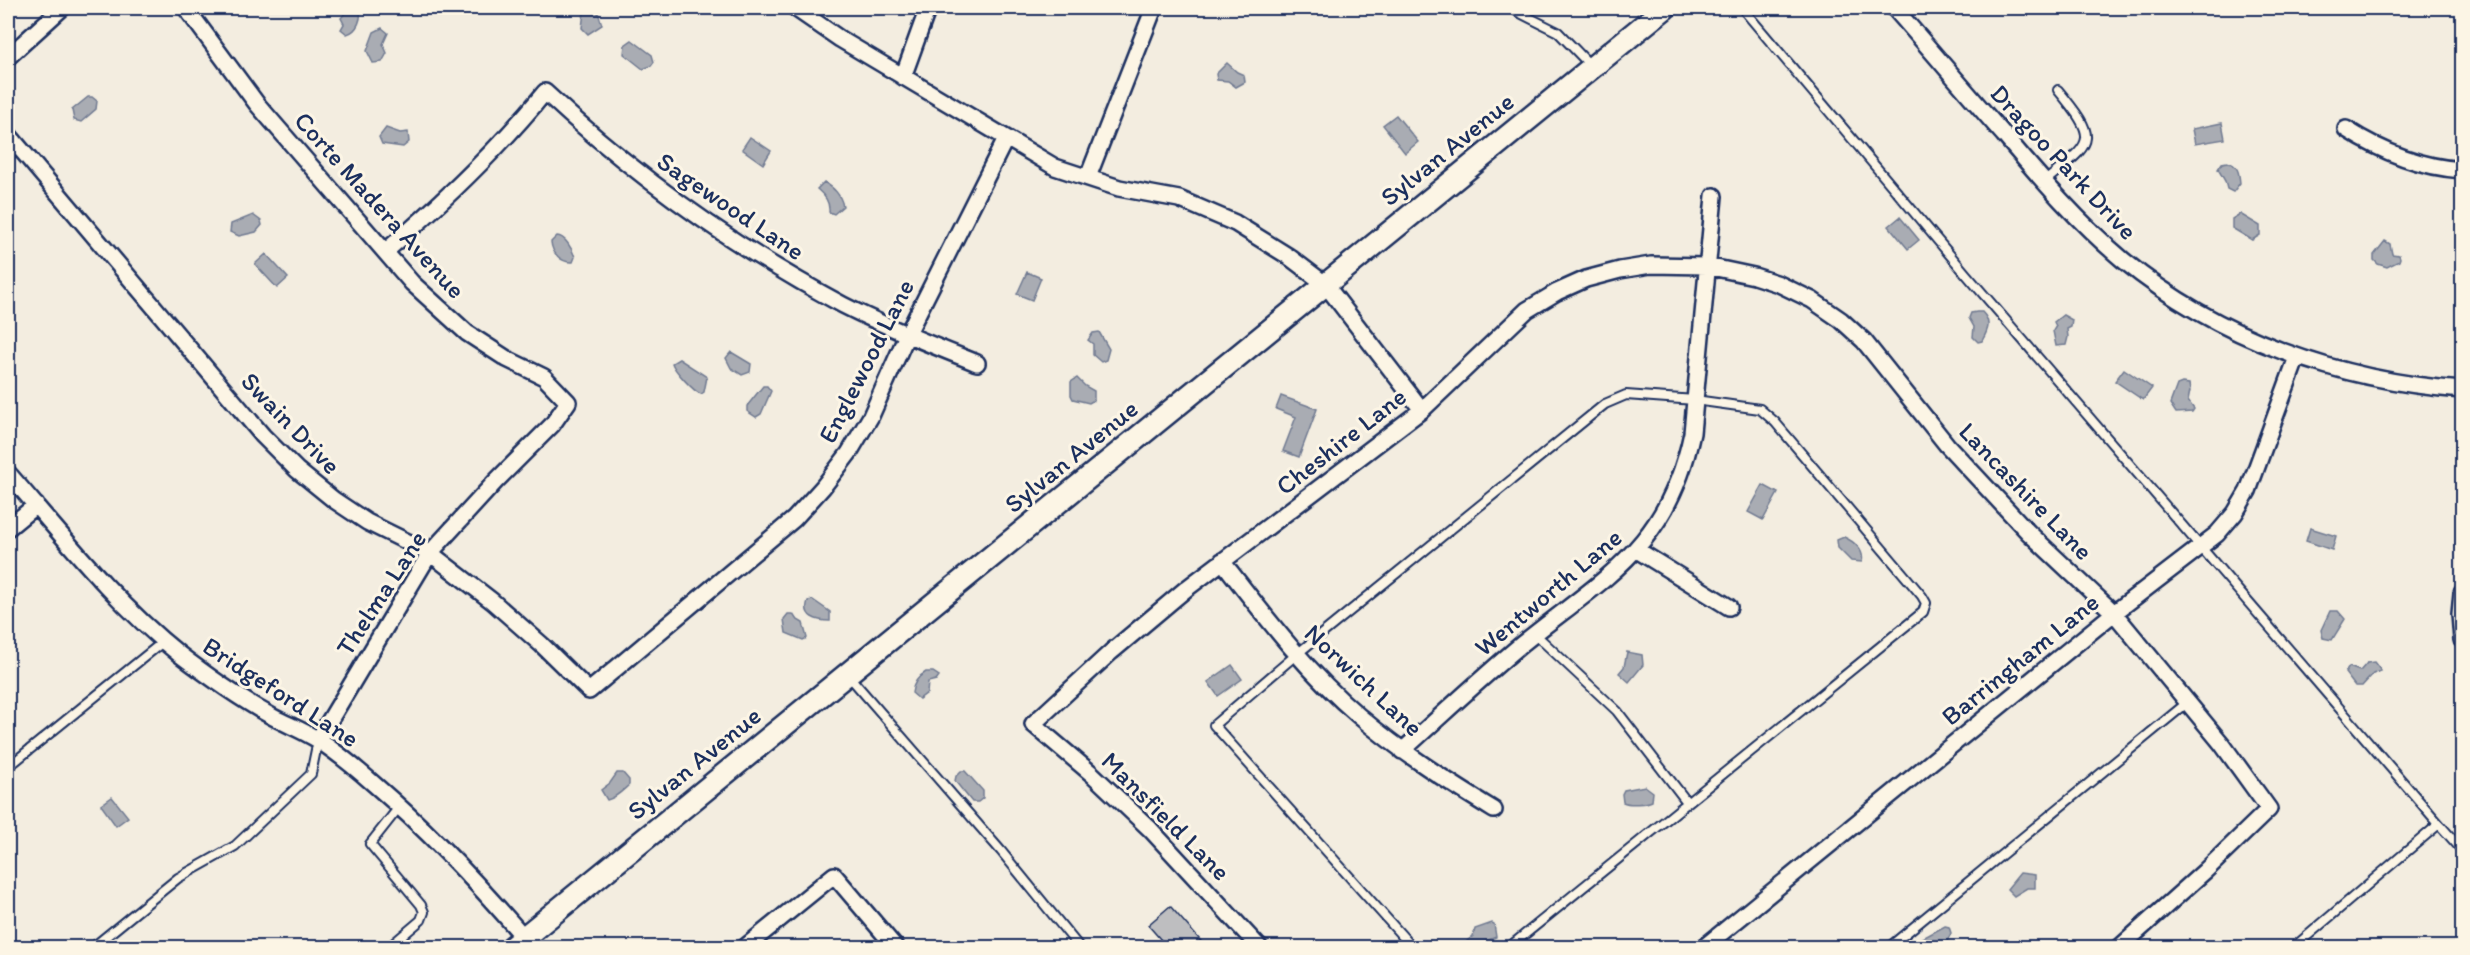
<svg xmlns="http://www.w3.org/2000/svg" width="2470" height="955" font-family="Itim,sans-serif">
<style>
.water{fill:#a9acb3;stroke:#707a91;stroke-width:1.5}
.building{fill:#bebec0;stroke:#1b2f5e;stroke-width:1.5}
.lines{fill:none;stroke-linecap:round;stroke-linejoin:round}
.lane-casing{stroke:#1b2f5e;stroke-width:12}
.street-casing{stroke:#1b2f5e;stroke-width:20}
.secondary-casing{stroke:#1b2f5e;stroke-width:26}
.lane{stroke:#fcf5e5;stroke-width:8}
.street{stroke:#fcf5e5;stroke-width:15}
.secondary{stroke:#fcf5e5;stroke-width:21}
.labels{text-anchor:middle;dominant-baseline:central;stroke-width:6;stroke-linejoin:round;paint-order:stroke}
.street-label{font-size:26px;fill:#1b2f5e;stroke:#fcf5e5}
</style>
<rect width="100%" height="100%" fill="#f3ede0"/>
<filter id="ink" filterUnits="userSpaceOnUse"><feTurbulence type="fractalNoise" baseFrequency=".0167" numOctaves="2"/><feDisplacementMap in="SourceGraphic" scale="12" xChannelSelector="R" yChannelSelector="G"/><feConvolveMatrix kernelMatrix="1 2 1 2 8 2 1 2 1" color-interpolation-filters="sRGB"/></filter>
<g filter="url(#ink)">
<path class="water" d="M349 8H360C362 18 358 31 347 34L341 29 344 24 341 18Z
M589 8H595L598 12 602 25 588 34 582 28 584 12Z
M382 28 388 33 383 44 387 53 382 62 373 63 367 51 374 32Z
M632 40 652 55 654 62 651 66 643 69 624 54 625 45Z
M1227 63 1237 72 1244 75 1245 82 1236 87 1228 81 1217 80 1216 74Z
M88 97H92L97 101 96 109 81 122 74 120 72 110Z
M1396 115 1418 142 1405 153 1383 125Z
M2222 123 2225 139 2195 144 2192 129Z
M386 128 400 133 408 132 409 142 403 147 382 144 379 137Z
M750 137 771 151 763 164 742 149Z
M2227 162C2238 165 2239 172 2240 183L2233 192 2227 189 2225 181 2218 169 2222 163Z
M824 182C835 189 840 194 843 206L834 214 829 212C830 202 825 196 817 189Z
M2240 214 2260 226V235L2252 240 2232 228V219Z
M253 215 261 221 262 225 256 232 239 236 230 232 231 224Z
M1900 217 1919 240 1908 249 1889 226Z
M557 236C565 236 572 249 575 257L573 262C561 263 552 253 551 242Z
M2385 241 2390 244 2392 254 2399 255 2400 258 2399 261 2387 267 2378 264 2374 260V255Z
M266 254 288 278 277 288 255 264Z
M1027 272 1041 278 1032 300 1017 294Z
M1977 312H1982C1992 322 1988 330 1982 341L1978 342 1973 337 1974 327 1969 318 1971 313Z
M2063 315 2072 320 2071 327 2067 329 2068 337 2066 345 2056 346 2053 331 2056 326 2054 322Z
M1099 332 1109 349 1106 360 1101 362 1093 355V344L1088 340 1093 333Z
M731 352 751 364 750 372 742 375 731 368 726 358Z
M679 359 707 377 704 392 701 394C694 392 674 370 672 363Z
M2124 369 2152 388 2143 400 2115 381Z
M1077 378 1085 386 1094 391V400L1089 403 1073 399 1071 395V382Z
M2182 383 2189 384 2190 391 2188 401 2194 409 2192 412 2176 413 2170 404 2177 385Z
M763 386H767L771 391 761 414 756 417 747 411V406Z
M1281 396 1317 409 1299 457 1283 451 1296 417 1276 409Z
M1763 485 1778 493 1763 520 1748 512Z
M2310 528 2336 536 2332 550 2306 541Z
M1844 537C1853 541 1865 550 1862 562L1851 561 1838 548 1837 540Z
M813 600 830 612V621C817 621 802 617 808 601Z
M2330 611H2338L2345 619 2332 640 2323 638 2321 630Z
M788 614H793L796 619 803 623 807 638 803 640 786 633 784 619Z
M1627 652 1642 655 1643 665 1629 682 1619 673 1624 667Z
M2374 662 2381 671 2373 674 2362 686H2355L2345 673 2349 667 2360 671 2367 663Z
M1232 665 1242 679 1218 696 1208 682Z
M926 672H933L939 676 936 680 928 682 927 693 919 699 912 693C913 683 917 677 926 672Z
M961 771H965L983 791V798L978 802H972L955 781 956 776Z
M617 773H623L629 780V785C622 791 616 798 607 800L601 790 610 783Z
M1645 786 1653 792 1652 801C1646 804 1629 805 1623 802L1622 794 1624 790Z
M112 797 128 817 116 826 101 805Z
M2020 873 2035 875V888H2027L2014 896 2007 889Z
M1492 923 1494 924 1496 937 1474 946 1467 941 1473 936 1475 929Z
M1945 926 1949 927 1951 933 1947 942 1930 947 1924 946 1923 938Z"/>
<path class="building" d="M1170 906 1207 948H1168L1148 925Z"/>
<g class="lines">
<g class="lane-casing">
<path id="lane" d="M1514 8 1518 12 1558 32 1591 66
M1742 8 1966 274 2439 824
M2044 182C2092 142 2102 143 2058 90
M1535 634 1617 711 1687 802
M848 675 1001 851 1080 948
M8 767 164 641
M92 948 178 878 235 846 311 774 318 740
M388 948 421 920 424 912 421 905 370 844 400 806
M1413 948 1214 725 1297 654 1605 404 1626 395 1695 400 1760 409 1775 422 1922 596 1926 603 1923 612 1508 948
M1888 948 2188 702
M2293 948 2439 824 2462 850"/>
</g>
<g class="street-casing">
<path id="street" d="M186 8 257 104 412 283 467 333 507 359 544 377 568 402 552 425 496 481 430 553 318 740
M795 8 840 39 1055 167 1119 188 1179 199 1235 223 1288 256 1325 284 1422 410
M1894 8C1931 50 1967 93 2004 135 2041 179 2079 223 2123 260 2219 339 2340 381 2462 390
M8 57 62 8
M903 77 928 8
M2346 129C2382 152 2420 167 2462 170
M8 134 263 436 297 470 334 500 367 522 430 553 492 601 542 645 589 691 794 519 823 487 849 453 871 416 907 335 1006 138
M1088 177 1154 8
M386 251C443 202 497 151 545 92 635 176 734 247 843 305 886 327 932 345 977 363
M8 473C62 535 114 602 179 654 209 677 240 699 273 717 288 725 304 731 318 740 338 753 357 769 375 785 432 834 484 890 533 948
M8 528 36 505
M1637 550 1729 607
M1222 561C1264 615 1306 671 1359 716 1401 752 1447 781 1494 810
M2462 593 2460 614 2462 640
M1402 751C1442 715 1481 678 1522 644 1606 576 1668 547 1692 433L1714 196
M744 948 834 875 896 948
M1260 948 1150 829 1092 774 1033 724 1111 652 1186 589 1422 410 1527 310 1557 292 1586 279 1620 270 1651 265 1707 266 1754 276 1779 284 1812 300 1841 320 1864 341 1947 445 2028 532 2114 613 2222 744 2269 809 2205 871 2119 948
M1703 948 2114 613 2217 534 2235 513 2248 491 2297 357"/>
</g>
<g class="secondary-casing">
<path id="secondary" d="M511 948 1665 8"/>
</g>
<use href="#lane" class="lane"/>
<use href="#street" class="street"/>
<use href="#secondary" class="secondary"/>
</g>
</g>
<g class="labels">
<g class="street-label">
<text transform="translate(1447 149) rotate(-39)">Sylvan Avenue</text>
<text transform="translate(2064 162) rotate(47)">Dragoo Park Drive</text>
<text transform="translate(380 205) rotate(48)">Corte Madera Avenue</text>
<text transform="translate(731 206) rotate(34)">Sagewood Lane</text>
<text transform="translate(866 361) rotate(-63)">Englewood Lane</text>
<text transform="translate(291 423) rotate(46)">Swain Drive</text>
<text transform="translate(1341 441) rotate(-38)">Cheshire Lane</text>
<text transform="translate(1071 456) rotate(-39)">Sylvan Avenue</text>
<text transform="translate(2026 491) rotate(46)">Lancashire Lane</text>
<text transform="translate(1548 592) rotate(-40)">Wentworth Lane</text>
<text transform="translate(381 593) rotate(-57)">Thelma Lane</text>
<text transform="translate(2020 659) rotate(-39)">Barringham Lane</text>
<text transform="translate(1364 680) rotate(43)">Norwich Lane</text>
<text transform="translate(281 692) rotate(33)">Bridgeford Lane</text>
<text transform="translate(694 763) rotate(-39)">Sylvan Avenue</text>
<text transform="translate(1166 816) rotate(45)">Mansfield Lane</text>
</g>
</g>
<rect width="2470" height="955" fill="none" stroke="#fcf5e5" stroke-width="30"/>
<rect x="15" y="15" width="2440" height="925" fill="none" stroke="#1b2f5e" stroke-width="2" filter="url(#ink)"/>
</svg>
